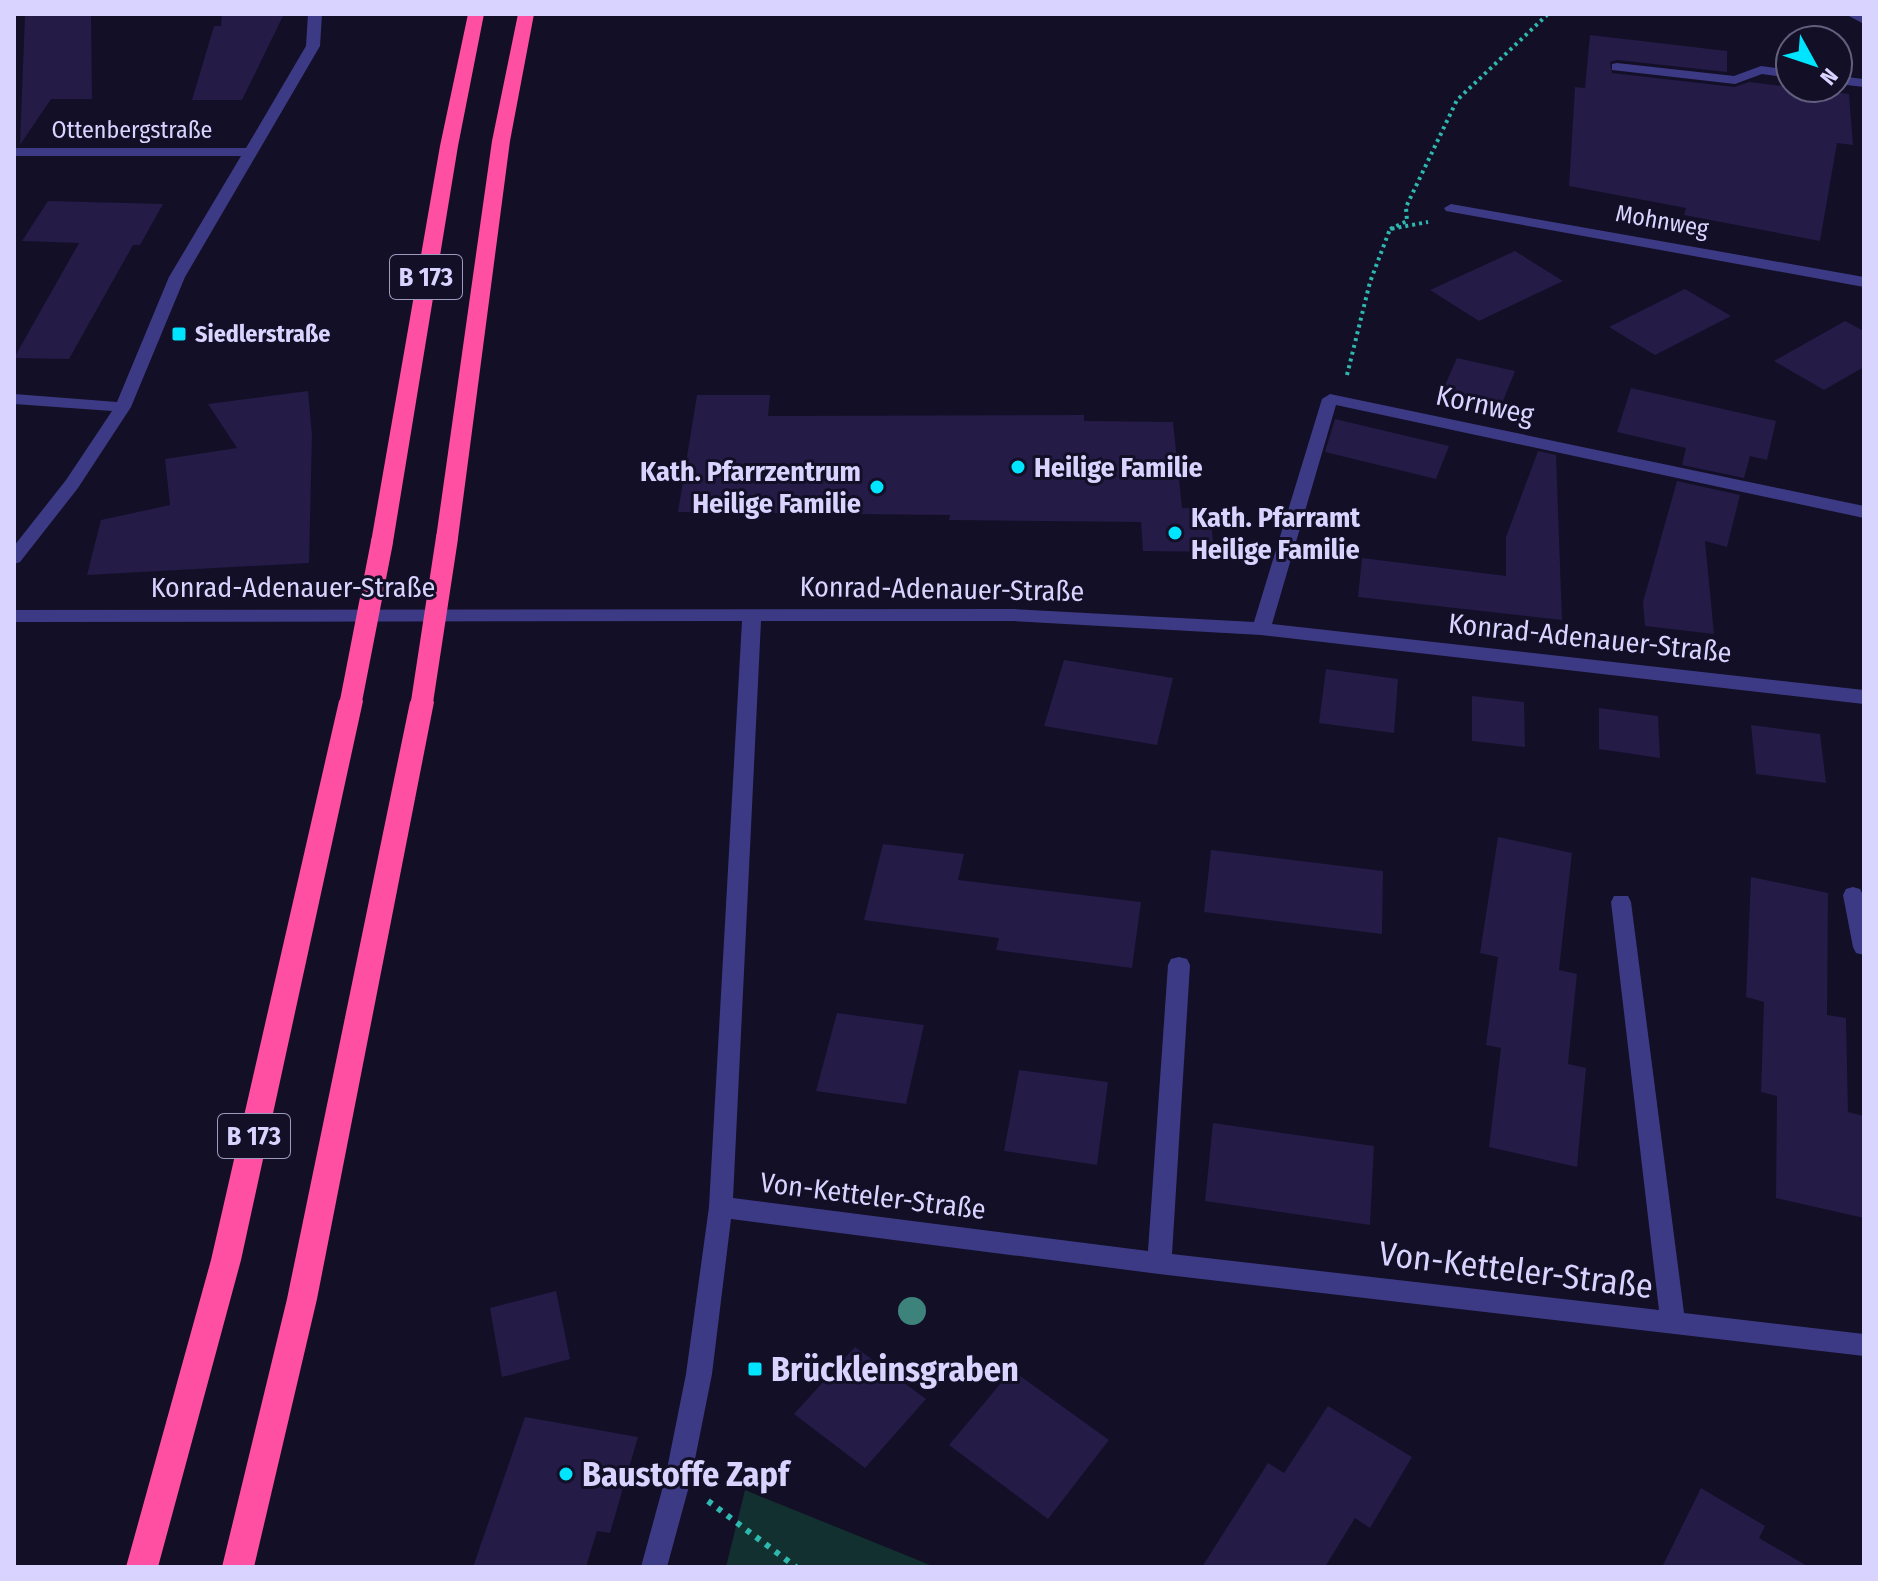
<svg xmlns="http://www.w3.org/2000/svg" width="1878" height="1581" font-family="'Fira Sans Condensed',sans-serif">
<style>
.green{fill:#12302f}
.building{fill:#241b47}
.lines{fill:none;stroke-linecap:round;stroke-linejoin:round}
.path-far1{stroke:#2fb8b0;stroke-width:4;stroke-dasharray:3 4;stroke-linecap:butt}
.path{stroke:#2fb8b0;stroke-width:6;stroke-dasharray:5 7;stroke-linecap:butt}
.minor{fill:#3d3a85;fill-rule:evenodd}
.highway{fill:#ff4fa3;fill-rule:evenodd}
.highway-bridge{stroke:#ff4fa3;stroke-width:22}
.tree{fill:#3d827b}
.poi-dot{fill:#00e5ff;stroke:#130f26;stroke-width:3}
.labels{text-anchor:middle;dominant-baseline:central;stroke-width:6;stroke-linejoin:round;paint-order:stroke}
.far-street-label{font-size:24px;fill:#d9d4ff;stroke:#130f26}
.far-poi-label{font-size:24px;font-weight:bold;fill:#d9d4ff;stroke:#130f26;text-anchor:start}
.shield{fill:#130f26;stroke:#9e99be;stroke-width:2}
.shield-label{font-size:26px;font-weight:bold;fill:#d9d4ff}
.street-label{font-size:28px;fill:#d9d4ff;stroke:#130f26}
.poi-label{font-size:28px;font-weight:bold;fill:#d9d4ff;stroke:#130f26;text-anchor:start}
.near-street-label{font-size:34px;fill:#d9d4ff;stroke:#130f26}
.near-poi-label{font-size:34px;font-weight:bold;fill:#d9d4ff;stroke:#130f26;text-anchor:start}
</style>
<rect width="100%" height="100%" fill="#130f26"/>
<path class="green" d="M745 1490 935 1567H726Z"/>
<path class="building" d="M25 14H91L92 99H51L20 145Z
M222 14H284L242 100H192L214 26H221Z
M1590 35 1727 51V72L1617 60 1610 62 1612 73 1735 87 1749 82 1849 94 1853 145 1837 143 1820 241 1684 215 1686 208 1569 186 1575 87 1585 88Z
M48 201 163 204 140 245H133L69 359 14 358 79 243 22 241Z
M1515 251 1563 281 1479 321 1430 290Z
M1685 289 1731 316 1655 355 1609 327Z
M1845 321 1864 331V367L1824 390 1774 361Z
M1457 358 1515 371 1501 406 1442 392Z
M1631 388 1776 421 1767 460 1750 456 1744 478 1682 465 1686 448 1617 432Z
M308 391 312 435 309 563 87 575 101 520 170 505 165 459 237 448 208 404Z
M697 395H770L768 416 1084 415V421L1173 422 1182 508 1210 509 1214 552 1143 551 1141 522 949 520 950 515 678 512Z
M1335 419 1449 446 1436 479 1325 452Z
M1538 451 1556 455 1562 620 1358 597 1362 558 1506 576V537Z
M1677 481 1740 495 1727 547 1705 541 1714 634 1645 626 1643 602Z
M1064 660 1173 678 1157 745 1044 726Z
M1326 669 1398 679 1394 733 1319 723Z
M1472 696 1524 702 1525 747 1472 741Z
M1599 708 1658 716 1660 758 1599 749Z
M1751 725 1820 734 1826 783 1756 774Z
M1498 837 1572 853 1559 970 1577 974 1568 1064 1586 1068 1577 1167 1489 1147 1501 1048 1486 1045 1498 957 1480 953Z
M883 844 964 854 958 880 1141 902 1132 968 996 950 999 938 864 920Z
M1211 850 1383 871 1382 934 1204 912Z
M1751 877 1828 893 1827 1015 1846 1018 1848 1112 1864 1116V1218L1776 1198 1777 1096 1761 1092 1764 1002 1746 997Z
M837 1013 924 1025 906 1104 816 1091Z
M1019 1070 1108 1082 1097 1165 1004 1151Z
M1213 1123 1374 1146 1370 1225 1205 1201Z
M556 1291 570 1359 502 1377 490 1308Z
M855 1347 926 1399 865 1468 794 1414Z
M1012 1370 1109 1440 1048 1519 949 1445Z
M1328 1406 1412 1457 1370 1528 1355 1518 1325 1567H1202L1268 1463 1284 1473Z
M525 1417 638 1437 610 1533 597 1531 586 1567H473Z
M1701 1488 1765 1526 1759 1538 1809 1567H1662Z"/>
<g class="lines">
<path class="path-far1" d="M1390 229 1407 221 1406 207 1457 100 1548 14
M1347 375 1370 282 1390 229 1428 222"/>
<path class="path" d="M708 1501 796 1567"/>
<path class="minor" d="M308 14H322L320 46 185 277 131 407 78 488 20 562 14 564V546L66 480 112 411 14 404V394L117 402 169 277 241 156H14V148H246L306 46Z
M1845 14 1864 15V24Z
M1617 63 1734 76 1761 66 1790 70V78L1762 74 1735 84 1612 70V64Z
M1838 76 1864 79V87L1838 84Z
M1451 204 1864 277V287L1446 211 1444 208Z
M1330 394 1864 506V518L1336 405 1272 624 1864 690V704L1261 635 1013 621H761L733 1198 1148 1251 1168 965 1171 959 1179 957 1187 959 1190 965 1172 1254 1659 1310 1611 902 1614 896H1628L1631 902 1684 1313 1864 1334V1356L1159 1274 731 1219 712 1374 691 1479 667 1567H641L665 1479 686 1374 709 1207 742 621 14 622V610L1013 609 1254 622 1322 399Z
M1853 887 1860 889 1864 897V955L1856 953 1853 947 1843 895 1846 889Z"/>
<path class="highway" d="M468 14H484L458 146 393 542 390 547H374L371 542 440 146Z
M518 14H534L510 141 458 538 455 543H439L436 538 492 141Z
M351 693 359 695 363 701 241 1260 158 1567H126L211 1260 339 701 343 695Z
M422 694 430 696 434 702 317 1299 254 1567H222L287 1299 410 702 414 696Z"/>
<path class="highway-bridge" d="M351 701 382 542
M422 702 447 538"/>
</g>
<circle class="tree" cx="912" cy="1311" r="14"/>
<g class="poi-dot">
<rect x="171" y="326" width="16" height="16" rx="4"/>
<circle cx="1018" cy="467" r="8"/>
<circle cx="877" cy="487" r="8"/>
<circle cx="1175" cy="533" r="8"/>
<rect x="747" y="1361" width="16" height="16" rx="4"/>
<circle cx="566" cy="1474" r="8"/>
</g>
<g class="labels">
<g class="far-street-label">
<text x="132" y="130">Ottenbergstraße</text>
<text transform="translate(1662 221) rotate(10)">Mohnweg</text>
</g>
<g class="far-poi-label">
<text x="195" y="334">Siedlerstraße</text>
</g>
<g class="shield">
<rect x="390" y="255" width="72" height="44" rx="6"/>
<rect x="218" y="1114" width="72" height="44" rx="6"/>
</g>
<g class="shield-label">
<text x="426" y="277">B 173</text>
<text x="254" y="1136">B 173</text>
</g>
<g class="street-label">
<text transform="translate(1485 405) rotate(12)">Kornweg</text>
<text x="293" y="587">Konrad-Adenauer-Straße</text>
<text transform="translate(942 589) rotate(1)">Konrad-Adenauer-Straße</text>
<text transform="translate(1590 638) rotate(6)">Konrad-Adenauer-Straße</text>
<text transform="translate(873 1196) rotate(7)">Von-Ketteler-Straße</text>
</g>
<g class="poi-label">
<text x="1034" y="467">Heilige Familie</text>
<text x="861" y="471" text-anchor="end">Kath. Pfarrzentrum<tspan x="861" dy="32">Heilige Familie</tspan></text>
<text x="1191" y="517">Kath. Pfarramt<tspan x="1191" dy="32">Heilige Familie</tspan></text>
</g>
<g class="near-street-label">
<text transform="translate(1516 1270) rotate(7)">Von-Ketteler-Straße</text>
</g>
<g class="near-poi-label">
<text x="771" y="1369">Brückleinsgraben</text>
<text x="582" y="1474">Baustoffe Zapf</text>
</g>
</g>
<rect width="1878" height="1581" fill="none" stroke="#d9d4ff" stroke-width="32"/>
<g transform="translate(1814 64) rotate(130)"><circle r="38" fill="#130f26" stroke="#625e7d" stroke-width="2"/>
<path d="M0-6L14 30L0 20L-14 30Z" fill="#00e5ff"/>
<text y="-12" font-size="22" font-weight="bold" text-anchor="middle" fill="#d9d4ff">N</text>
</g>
</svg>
